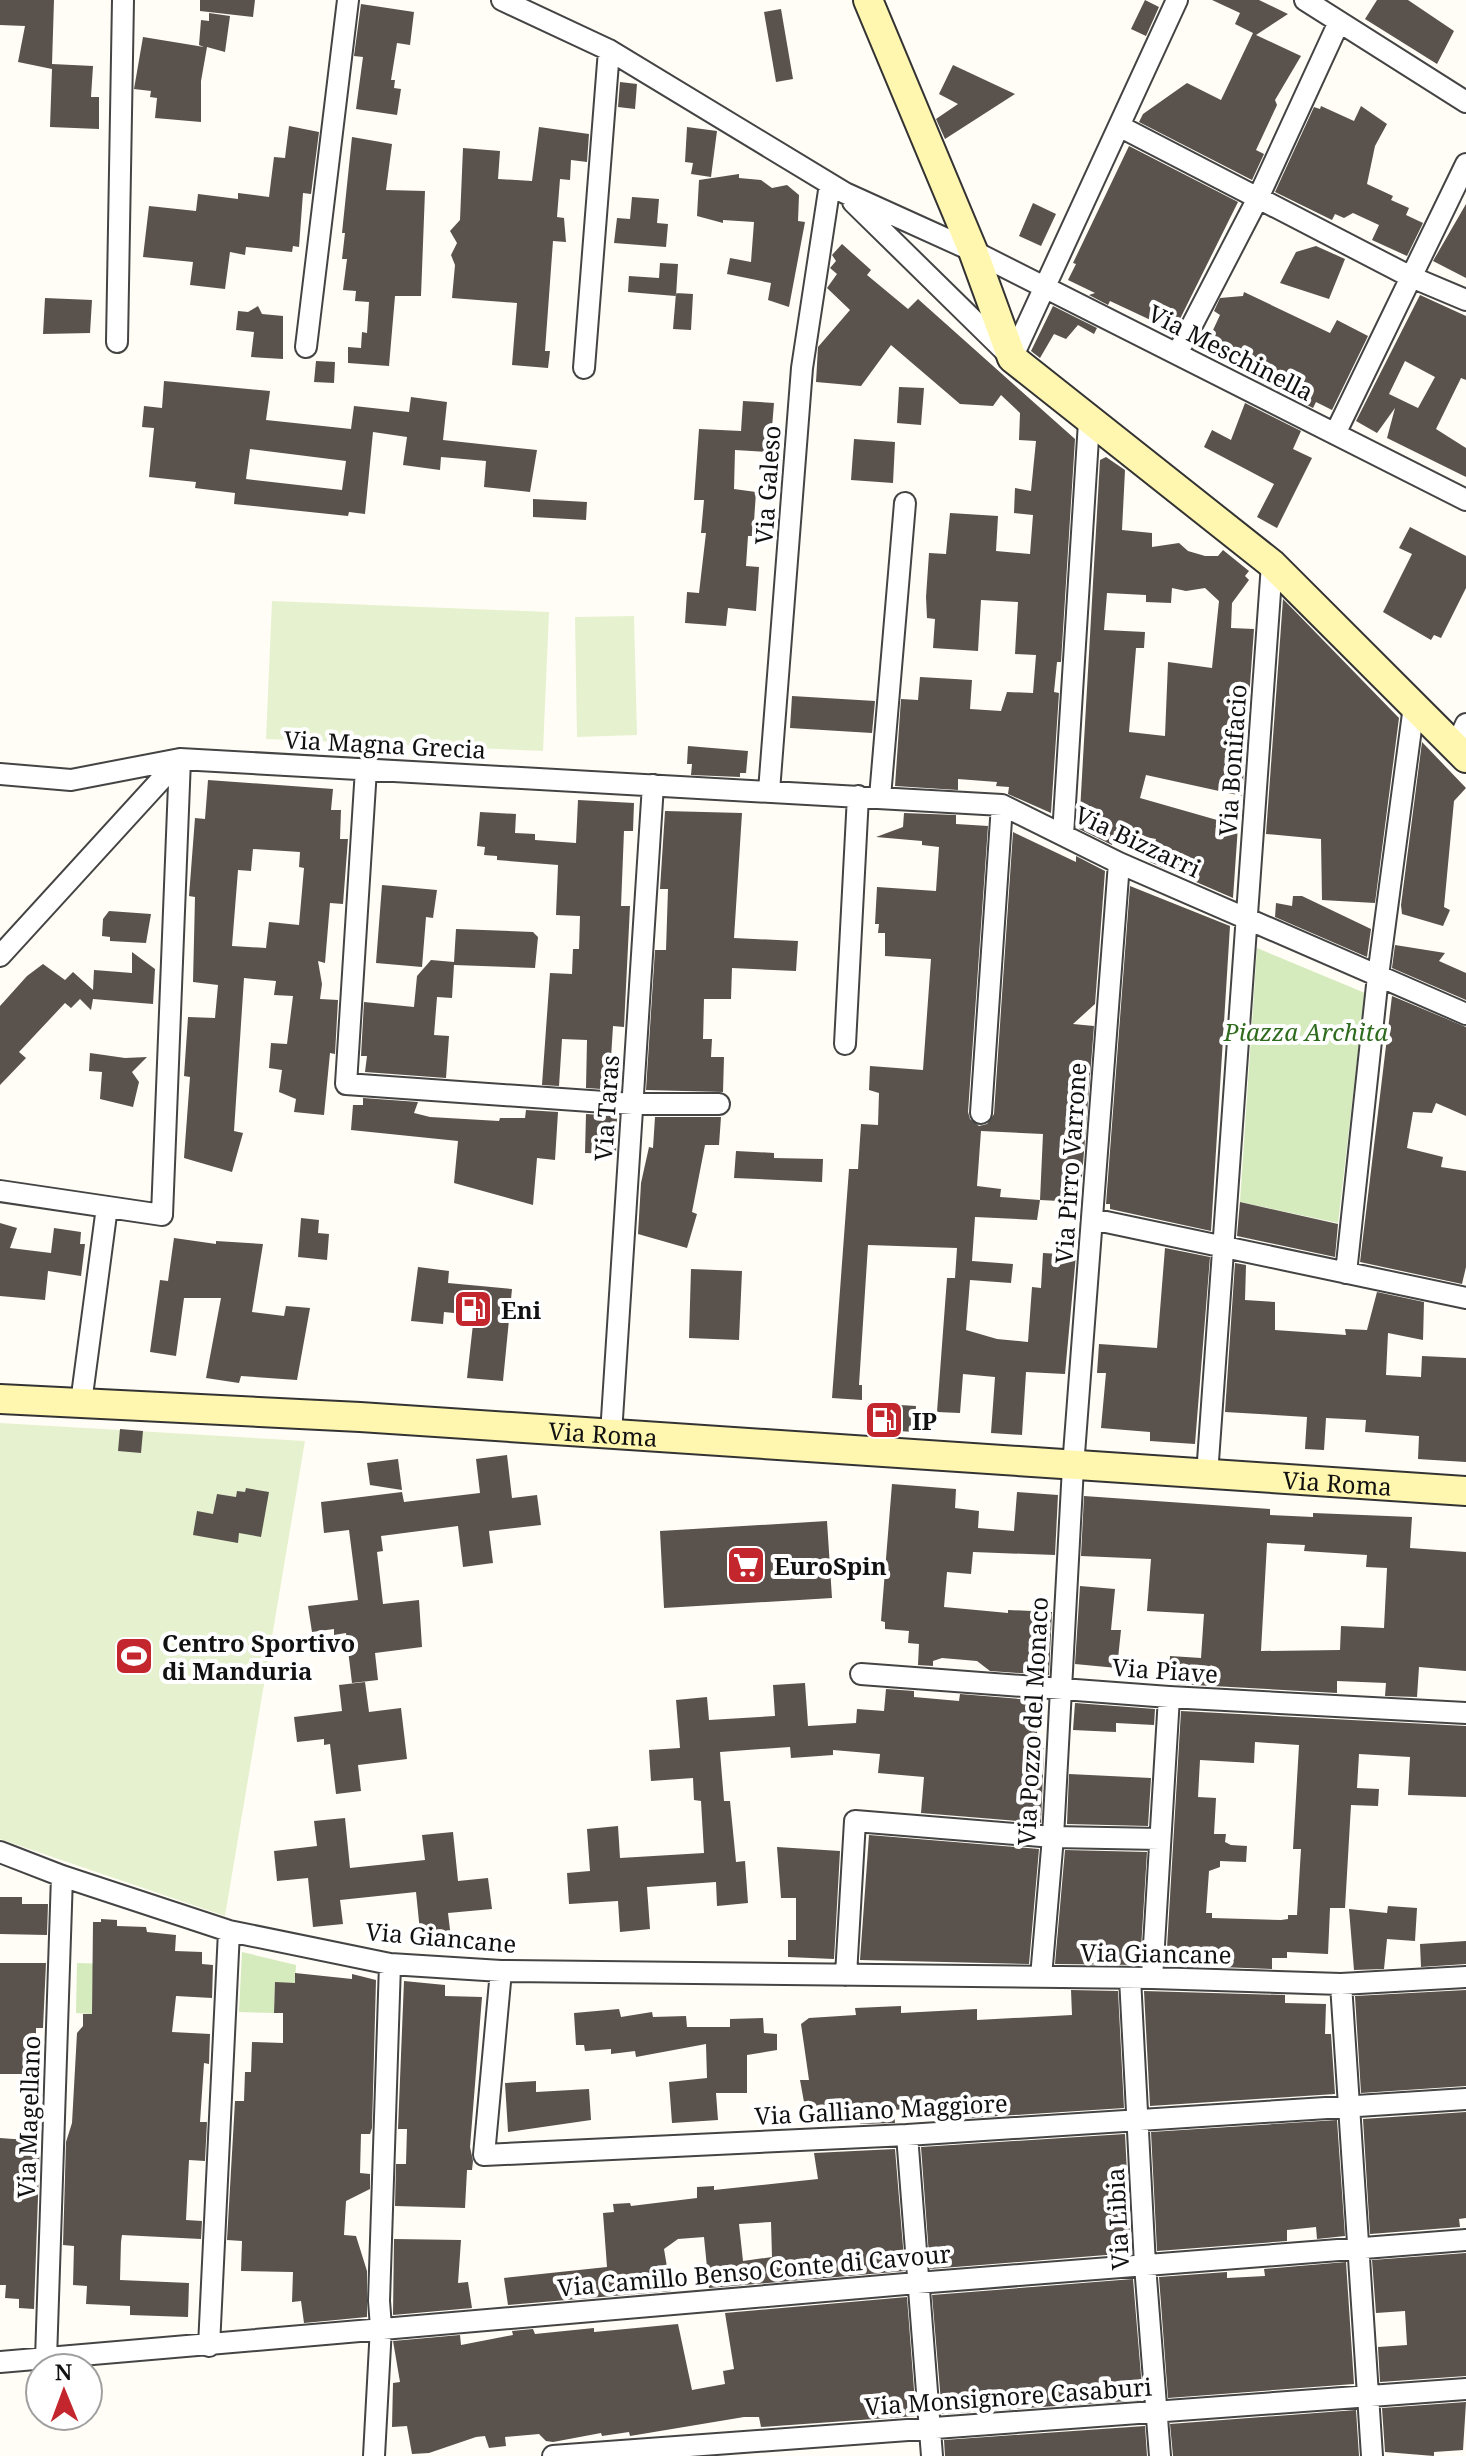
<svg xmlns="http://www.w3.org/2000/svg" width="1466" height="2456" font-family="'Noto Serif',serif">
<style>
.green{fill:#d5ebbd}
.pitch{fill:#e6f2cf}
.building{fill:#5a524d;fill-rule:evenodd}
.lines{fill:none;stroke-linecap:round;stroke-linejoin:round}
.street-casing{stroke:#444;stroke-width:24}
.secondary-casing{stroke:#333;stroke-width:32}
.street{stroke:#fff;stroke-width:20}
.secondary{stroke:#fff6b0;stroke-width:28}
.labels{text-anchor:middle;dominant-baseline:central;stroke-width:8;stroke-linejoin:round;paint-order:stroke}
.street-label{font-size:24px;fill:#111;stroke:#fff}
.park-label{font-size:24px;font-style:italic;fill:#2f6b1f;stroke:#fff}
.poi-label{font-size:24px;font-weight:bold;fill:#111;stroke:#fff;text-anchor:start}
</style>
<rect width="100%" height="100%" fill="#fffdf5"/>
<path class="green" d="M1257 948 1365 993 1338 1223 1240 1202Z
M242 1952 296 1965 295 1983H275L274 2013 239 2012Z
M77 1963 110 1964 93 1976 92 2014 76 2013Z"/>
<path class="pitch" d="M272 601 549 612 543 751 266 739Z
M634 616 637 735 577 737 575 617Z
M0 1423 305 1441 225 1916 0 1839Z"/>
<path class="building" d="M0 0H54L52 64 93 66 91 97H99V129L50 127 52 69 18 62 25 26 0 25Z
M200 0H255L253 17 200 11Z
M1145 0 1159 7 1146 36 1131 29Z
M1212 0H1259L1288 14 1256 35 1301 56 1275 100 1277 105 1256 150 1264 154 1252 180 1139 122 1143 114 1187 83 1221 100 1253 33 1235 24 1240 13Z
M1377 0H1408L1454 31 1437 64 1365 19Z
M361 4 414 12 410 45 397 43 391 80H395L394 88 401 89 397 115 356 109 363 57 354 56Z
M781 9 793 79 776 82 764 12Z
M209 13 230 16 225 52 207 47 201 81V122L155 118 157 98 150 97 151 91 134 89 143 37 204 47 199 45 201 20 209 21Z
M953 65 1015 94 945 139 936 119 958 104 939 94Z
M620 82 637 84 635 109 618 107Z
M1321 106 1354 121 1361 106 1387 124 1375 146 1367 184 1393 196 1391 200 1409 208 1406 215 1423 223 1407 256 1372 240 1379 225 1353 213 1344 218 1335 214 1332 220 1275 192 1314 107 1320 109Z
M289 126 319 132 311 194 303 193 299 247 293 246 292 252 246 247 245 255 230 252 225 289 190 285 193 262 143 257 149 206 196 211 198 194 238 199V193L269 197 274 157 285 158Z
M539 127 589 134 587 162 571 160 570 180 560 179 557 217 564 218 566 242 553 241 545 351H550L548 368 512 365 517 303 452 298 455 265 451 255 457 243 450 231 460 220 463 148 500 151 498 179 532 181Z
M687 127 717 131 711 177 691 174 693 163 685 162Z
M352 137 392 144 386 190 425 191 421 296H395L389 366 348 363V347L361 348 362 332 367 333 369 302 355 301 356 291 343 290 347 259H342L345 233H342Z
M1129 146 1238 202 1174 331 1110 301 1108 305 1089 295 1095 293 1068 280 1076 264 1073 263Z
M739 174V178L761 180 772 188 787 185 799 195 798 221 805 222 789 307 768 300 771 283 727 274 730 258 751 262 754 222 723 220V223L697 216 699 180Z
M632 197 659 199 657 223 668 224 666 247 614 243 617 218 630 219Z
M1033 203 1056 214 1041 246 1019 236Z
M1466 204V278L1433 261Z
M842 244 871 270 867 275 908 309 918 299 1075 439 1061 662H1057L1054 692 1059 693 1051 813 1008 794 1009 787 996 786 997 782 958 779V790L895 786 901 699 918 700 920 677 972 680 970 709 1001 711 1007 692 1033 693 1036 655 1015 654 1018 602 981 600 978 651 933 648 935 619 927 618 926 597 929 553 946 554 950 513 998 516 996 551 1030 554 1033 515 1014 513 1015 488 1031 491 1036 441 1019 440 1020 413 1001 395 993 406 960 404 891 345 861 386 816 382 818 347 850 310 827 288 837 274 830 268 836 261 832 255Z
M1316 246 1345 259 1329 299 1280 283 1296 252Z
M660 263 678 264 676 296 628 292 629 276 659 278Z
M1244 292 1330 333 1337 320 1368 336 1332 410 1316 402 1313 408 1257 380 1259 374 1239 364 1244 354 1207 343 1220 315 1214 311 1220 298 1243 296Z
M676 293 693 294 691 330 673 329Z
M1420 295 1466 316V380L1461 378 1436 429 1466 448V477L1387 438 1395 408 1377 433 1356 421ZM1405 361 1435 377 1418 408 1389 394Z
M45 298 92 300 90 333 43 334Z
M258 306 262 314 283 316V359L251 357 254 332 236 330 238 311 248 312Z
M1053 306 1097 328 1094 334 1078 325 1066 339 1054 334 1040 358 1031 351Z
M316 361 335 362 334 383 314 382Z
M164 381 270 391 266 420 351 429 354 406 409 412 411 397 447 402 443 440 537 450 530 492 484 487 486 461 441 457 440 470 403 465 407 437 373 432 365 514 349 512 348 516 234 504 235 493 195 488 196 482 149 477 154 428 142 427 144 406 162 408ZM250 449 346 461 342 490 246 479Z
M899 387 924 388 921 425 897 423Z
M743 401 774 403 770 452 735 450 734 489 756 492 753 536H748L746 566 759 567 756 611 728 608 726 626 685 623 687 592 699 593 706 533H701L704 500H694L699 429 741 431Z
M1245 403 1301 431 1293 449 1312 458 1277 528 1257 517 1274 484 1204 447 1212 430 1231 440Z
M854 439 895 442 893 483 851 480Z
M1106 457 1125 470 1122 530 1152 533V547L1179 543 1188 551 1205 556H1218L1223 550 1249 571 1245 576 1249 580 1232 603 1231 628 1254 629 1242 796 1146 775 1140 798 1238 826 1233 898 1150 862 1156 839 1114 831 1112 845 1079 829 1100 460ZM1172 588 1186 591 1205 588 1219 601 1212 668 1168 662 1165 736 1129 732 1136 648H1144L1145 632 1104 630 1107 593 1146 595V602L1171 603Z
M533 499 587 502 586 520 533 517Z
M1410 527 1466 556V588L1441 638 1434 635 1431 640 1383 612 1412 554 1399 548Z
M1283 599 1399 718 1375 903 1322 900 1321 839 1266 834Z
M792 696 875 701 872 733 790 728Z
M1422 742 1466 788 1454 801 1444 907 1450 910 1443 926 1402 914 1401 905Z
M688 746 748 751 746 773H740V777L691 775 692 764H687Z
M208 780 333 789 331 810H341L340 839H348L343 904 330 903 325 963 318 961 322 984 320 999 338 1000 335 1054 330 1053 324 1115 294 1112 296 1099 279 1092 282 1070 269 1068 271 1043 287 1044 293 996 274 995 276 981 244 978 234 1131 243 1133 232 1172 184 1158 190 1077 184 1076 188 1017 215 1018 218 985 193 982 195 897 189 896 195 818 205 819ZM253 849 300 852 299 867 304 868 299 925 269 922 266 948 232 946 238 870 251 871Z
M578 800 634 803 633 831H624L621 906H630L624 1027 613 1026 611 1058 622 1059 617 1090 586 1088 587 1040 562 1039 559 1086 542 1085 550 973 572 974 573 949H579L580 916 556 915 558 865 497 860V856L484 855 485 847 477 846 480 812 516 814 515 833 535 834V840L576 843Z
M665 811 742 813 734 938 798 941 796 971 732 968 731 999H704L703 1039H712L711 1057H724L723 1092 646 1090 655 950H666L668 889H660Z
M904 813 956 815V824L988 826 968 1112 970 1119 979 1126 987 1124 994 1114 1013 832 1076 862V856L1105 871 1095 1004 1073 1024 1094 1026 1080 1202 1040 1200 1043 1134 981 1131 977 1186 1001 1189 1000 1197 1040 1200 1037 1220 975 1217 972 1261 1013 1264 1011 1283 970 1280 966 1330 997 1339 1028 1342 1032 1287 1041 1288 1043 1253 1076 1255 1065 1374 1026 1372 1022 1435 991 1433 995 1377 963 1374 960 1413 937 1412 947 1278H955L957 1248 868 1245 859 1385H862V1400L832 1398 849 1169H858L861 1124 878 1125 879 1093 869 1090 870 1066 923 1070 931 959 885 956V933H878L879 924H875L877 887 936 891 939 847 922 845V841L876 837 903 827Z
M382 885 437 890 433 918 426 917 422 967 376 963Z
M1130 886 1230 926 1211 1231 1110 1209V1204H1106Z
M1293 896H1302L1371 929 1367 957 1275 917 1276 903 1292 906Z
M109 911 151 914 146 943 110 941V937L102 936 103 919Z
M456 929 533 932 538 937 535 968 454 965 452 998 437 997 434 1035 449 1036 446 1078 365 1072 367 1056H361L364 1002 414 1007 417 976 431 960 454 962Z
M1395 945 1445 953 1439 961 1466 973V1000L1392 968Z
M132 952 155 969 153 1004 93 999 91 1010 80 999 71 1008 65 1003 19 1052 26 1058 0 1085V1006L27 976 43 964 65 980 73 972 93 990 94 970 132 973Z
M1392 996 1466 1027V1116L1436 1103 1432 1113 1413 1112 1407 1148 1443 1157 1441 1167 1466 1171V1267L1462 1284 1360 1262Z
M90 1053 125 1058 147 1057 132 1072 139 1082 133 1107 100 1099 102 1072 89 1071Z
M363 1098 418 1102 414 1113 430 1117 499 1121 500 1118H525L526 1110 558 1112 555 1160 537 1158 533 1205 454 1183 458 1141 351 1130 353 1105H363Z
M586 1114 617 1116 616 1154 585 1153Z
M655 1117H721L719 1145H705L692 1212 697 1214 687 1248 638 1234 641 1183 649 1147 653 1148Z
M736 1151 774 1153V1158L823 1159 822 1182 734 1178Z
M1240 1202 1338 1224 1335 1257 1237 1236Z
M301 1218 319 1220 318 1233 329 1234 327 1260 298 1257Z
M0 1223 17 1228 10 1248 51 1253 54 1228 81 1232 80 1244H85L81 1276 48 1271 45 1300 0 1296Z
M174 1238 216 1244V1241L263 1244 252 1312 284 1316 286 1306 310 1308 297 1380 241 1376 239 1383 206 1378 221 1298H184L176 1356 150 1352 160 1280 168 1281Z
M1165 1248 1210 1257 1195 1444 1150 1441V1432L1101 1428 1106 1373H1097L1099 1344 1157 1348Z
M1235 1263 1246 1265 1245 1300 1275 1302V1330L1346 1335 1345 1329 1367 1330 1377 1292 1424 1302 1423 1340 1388 1333 1386 1375 1421 1377 1422 1356 1466 1358V1462L1418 1459 1419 1436 1365 1432 1366 1420 1326 1418 1324 1450 1305 1449 1307 1417 1225 1412Z
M418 1267 449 1271 448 1283 512 1289 503 1381 467 1378 474 1315 444 1312 443 1324 411 1321Z
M691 1269 742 1271 739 1340 689 1338Z
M868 1403 916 1406 914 1432 866 1429Z
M120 1429 143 1431 141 1453 118 1451Z
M507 1455 512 1498 537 1495 541 1525 489 1531 493 1563 463 1567 458 1526 381 1536 383 1551 377 1552 383 1604 419 1600 422 1647 375 1653 378 1680 352 1683 346 1633 334 1635V1629L312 1632 308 1606 358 1600 349 1530 324 1533 321 1502 402 1492 404 1502 480 1493 476 1459Z
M398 1459 402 1490 370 1485 367 1463Z
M892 1484 956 1489 955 1508 979 1511 978 1528 1014 1531 1017 1492 1058 1495 1055 1555 973 1552 971 1574 947 1572 944 1607 1008 1613V1610L1052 1612 1049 1675 990 1671 977 1661 942 1658 933 1661V1666L918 1665 919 1644 908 1643 909 1631 885 1629V1622L881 1621Z
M246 1488 269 1492 261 1537 239 1533 238 1543 193 1535 197 1511 213 1514 217 1494 236 1497 237 1491 245 1492Z
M1084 1496 1270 1509V1515L1313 1517V1513L1412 1517 1410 1548 1466 1552V1671L1419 1667 1417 1697 1385 1696 1386 1683 1337 1681V1693L1176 1684 1177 1676H1169L1170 1656 1201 1658 1204 1614 1147 1611 1151 1559 1081 1556ZM1267 1543 1305 1545 1304 1551 1367 1555 1366 1567 1387 1568 1384 1628 1341 1626 1340 1650 1261 1651Z
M827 1521 832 1598 664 1608 660 1531Z
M1080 1586 1115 1589 1111 1630H1121L1117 1668 1075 1664Z
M365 1682 369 1712 401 1708 407 1759 358 1765 361 1791 336 1794 330 1744 324 1745V1739L297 1742 294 1717 342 1711 339 1685Z
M805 1683 808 1726 856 1723 857 1709 884 1711 886 1689 914 1691V1697L959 1701 960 1694 1032 1700 1031 1708H1037V1748H1044L1041 1823 921 1813 924 1777 878 1773 880 1754 833 1750V1755L791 1758 790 1747 720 1752 724 1801H730L736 1862 745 1861 748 1903 717 1906 716 1882 647 1887 650 1929 620 1932 618 1901 569 1904 567 1873 590 1871 587 1829 618 1826 620 1858 704 1853 701 1801 694 1800 693 1778 651 1781 649 1750 680 1748 676 1700 707 1697 709 1720 775 1716 773 1685Z
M1075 1703 1155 1709 1154 1725 1116 1723V1732L1073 1730Z
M1181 1711 1466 1726V1797L1408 1795 1410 1757 1359 1754 1357 1788 1379 1789 1378 1806 1351 1805 1345 1908H1330L1328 1954 1287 1952V1958H1272V1969L1166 1965ZM1255 1742 1299 1745 1293 1849H1301L1297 1915H1288V1919L1281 1920 1212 1918V1913H1206L1209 1871 1220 1867V1861L1246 1862 1247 1846 1231 1845 1225 1842 1226 1834H1214L1216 1798 1198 1797 1200 1760 1254 1763Z
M1069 1774 1151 1778 1148 1826 1067 1824Z
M345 1818 350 1868 425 1860 422 1835 453 1832 458 1881 488 1878 492 1909 448 1913 451 1938 421 1941 416 1892 340 1900 343 1924 313 1927 308 1878 277 1881 274 1851 317 1846 314 1821Z
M869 1835 1039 1849 1029 1964 860 1960Z
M777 1847 840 1851 834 1959 788 1957V1940H796V1898H781Z
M1065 1850 1147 1852 1140 1965 1055 1964Z
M0 1897H22V1904H48L47 1935 0 1934Z
M1388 1906 1417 1908 1415 1941 1387 1939 1384 1969 1354 1970 1349 1909 1387 1913Z
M101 1919 117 1920V1926L146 1927 147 1932 176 1935 175 1951 202 1952V1964L213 1965 212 1998 176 1996 172 2032 210 2034 209 2064 204 2063 200 2122H207L205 2161 189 2160 186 2220 202 2221 201 2239 122 2235 121 2242 120 2280 189 2283 188 2317 130 2315V2306L86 2304 87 2286 73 2285 74 2246 63 2245 66 2142 72 2123 77 2033 83 2026V2014H92L93 1922H101Z
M1466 1941V1964L1421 1967 1420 1944Z
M0 1963H46L43 2028H36V2074H0Z
M295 1973 352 1979V1974L376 1980 372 2128 370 2134H361L360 2173 370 2174V2189L346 2201 344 2235 356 2236 367 2271V2317L304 2323 301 2301 292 2302 293 2272 241 2271 242 2241 227 2240 235 2101H244L245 2072H251L252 2042 283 2043V2013H274L275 1982 295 1983Z
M404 1981 445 1985V1996L482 1997 470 2147 473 2161 472 2170H467L465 2208 395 2206 396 2164H406L407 2129H398Z
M1071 1990 1118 1991 1124 2108 938 2120 937 2106 894 2110 895 2123 860 2124 859 2109 806 2113 800 2080H809L801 2024 809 2018 856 2015 855 2008 901 2006V2013L977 2009V2020L1072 2015Z
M1466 1990V2086L1361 2093 1355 1996Z
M1144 1991 1285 1995V2003L1326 2004 1325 2034H1331L1335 2094 1150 2106Z
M619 2009 621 2017 652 2012 653 2017 686 2016 687 2027H730V2019L763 2018 764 2033 777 2034V2050L747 2055V2093H716L718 2120 672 2123 669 2082 707 2078 706 2044 636 2057 635 2051 611 2054V2049L585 2051 584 2045H576L574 2013Z
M536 2081V2092L589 2089 591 2120 508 2132 505 2083Z
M1466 2112V2218L1459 2219 1460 2227 1370 2234 1363 2119Z
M1337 2120 1345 2236 1317 2239 1316 2227 1287 2230V2241L1157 2251 1151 2132Z
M1125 2134 1131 2253 930 2269 921 2147Z
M0 2138 40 2141 34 2309 19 2308V2299L5 2298 6 2285H0Z
M895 2149 905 2271 709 2288 704 2237 678 2239 664 2249 671 2291 508 2305 504 2278 607 2267 603 2213 614 2212 613 2204 630 2203 631 2206 697 2198V2187L714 2186V2190L818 2179 814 2153ZM771 2222 772 2257 743 2261 739 2224Z
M394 2239 461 2240 458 2283 468 2282 472 2308 393 2315Z
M1466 2253V2376L1380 2382 1378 2347 1407 2345 1405 2311 1376 2313 1372 2260Z
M1346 2262 1354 2384 1168 2398 1159 2277 1227 2272V2278L1265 2276 1264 2269Z
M1133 2279 1143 2400 942 2414 932 2295Z
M907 2297 916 2416 761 2427 759 2417H744L630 2436 629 2432 602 2436 601 2433 553 2442 546 2441 539 2434 505 2437 506 2446 489 2448 485 2436 476 2437 429 2453 412 2454 407 2426 392 2427 393 2383 400 2382 393 2341 460 2335 461 2345 513 2335 512 2331 533 2329 535 2334 594 2328V2332L678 2324 692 2390 725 2384 723 2371 734 2369 725 2313Z
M1466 2402 1463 2450 1434 2452V2456L1385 2452 1382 2408Z
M1356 2410 1359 2456H1173L1170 2424Z
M1145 2426 1147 2456H945L944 2440Z"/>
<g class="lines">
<g class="street-casing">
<path id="street" d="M502 0 609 50 845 193 973 251 1466 500
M1305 0 1466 102
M1119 126 1409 276 1466 300
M853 202 1012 358 1177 0
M117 342 123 0
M306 347 348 0
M1177 354 1258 198 1339 22
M584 368 609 50
M1335 434 1466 164
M1455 748 1466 724
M366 769 346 1084 633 1104H719
M0 774 71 780 180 759 1002 805 1119 863 1466 1014
M769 791 802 368 830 184
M880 797 905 503
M1063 835 1089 422
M0 956 180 759
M845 1044 858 796
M981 1113 1002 805
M0 1191 162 1215 180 759
M1092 1219 1466 1298
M1346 1273 1378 976 1414 706
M81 1403 107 1207
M611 1434 653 785
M1207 1475 1272 564
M861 1674 1169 1697 1466 1713
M0 1852 62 1876 229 1931 390 1964 501 1971 1152 1978 1341 1984 1466 1977
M501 1971 484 2155 907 2135 1466 2099
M846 1975 855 1821 1053 1837 1160 1839
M1041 1977 1053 1837 1073 1467 1119 863
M1130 1978 1145 2265 1160 2456
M1152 1978 1169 1697
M1341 1984 1372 2456
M907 2135 932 2456
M209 2346 229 1931
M46 2359 62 1876
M0 2362 917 2283 1466 2240
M374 2456 381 2327 379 2301 390 1964
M553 2456 1466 2389"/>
</g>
<g class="secondary-casing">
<g id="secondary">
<path d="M868 0 973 251 1012 358 1272 564 1466 758"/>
<path id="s1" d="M0 1399 360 1417 1466 1491"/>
</g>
</g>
<use href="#street" class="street"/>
<use href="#secondary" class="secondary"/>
</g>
<defs>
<g id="fuel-square" transform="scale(2)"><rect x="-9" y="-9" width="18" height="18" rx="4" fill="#c4262e" stroke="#fff"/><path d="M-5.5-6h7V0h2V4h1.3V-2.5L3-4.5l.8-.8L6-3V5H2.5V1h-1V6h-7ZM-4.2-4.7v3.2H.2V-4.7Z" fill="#fff"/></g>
<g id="supermarket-square" transform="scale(2)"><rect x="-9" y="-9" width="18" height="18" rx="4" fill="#c4262e" stroke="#fff"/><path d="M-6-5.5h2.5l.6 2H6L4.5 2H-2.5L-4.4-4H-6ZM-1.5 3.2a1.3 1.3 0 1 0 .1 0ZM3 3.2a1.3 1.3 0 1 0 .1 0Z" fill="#fff"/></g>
<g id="stadium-square" transform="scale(2)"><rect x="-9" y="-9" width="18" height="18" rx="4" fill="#c4262e" stroke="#fff"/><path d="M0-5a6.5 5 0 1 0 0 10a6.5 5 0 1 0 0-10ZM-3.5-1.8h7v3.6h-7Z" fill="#fff"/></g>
</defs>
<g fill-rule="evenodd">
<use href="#fuel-square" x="473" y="1309"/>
<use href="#fuel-square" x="884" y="1420"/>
<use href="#supermarket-square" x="746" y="1565"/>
<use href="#stadium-square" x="134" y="1656"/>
</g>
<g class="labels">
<g class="street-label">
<text transform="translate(1231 352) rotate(27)">Via Meschinella</text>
<text transform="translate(767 485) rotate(-86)">Via Galeso</text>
<text transform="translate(385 744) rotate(3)">Via Magna Grecia</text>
<text transform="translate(1232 760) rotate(-86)">Via Bonifacio</text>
<text transform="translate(1138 841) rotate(25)">Via Bizzarri</text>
<text transform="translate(606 1108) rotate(-86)">Via Taras</text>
<text transform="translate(1070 1163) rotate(-86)">Via Pirro Varrone</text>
<text stroke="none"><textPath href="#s1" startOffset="604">Via Roma</textPath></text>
<text stroke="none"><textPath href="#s1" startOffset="1340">Via Roma</textPath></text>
<text transform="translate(1165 1670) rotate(4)">Via Piave</text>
<text transform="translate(1032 1721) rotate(-87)">Via Pozzo del Monaco</text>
<text transform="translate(441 1937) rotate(5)">Via Giancane</text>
<text transform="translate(1156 1953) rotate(1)">Via Giancane</text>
<text transform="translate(881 2109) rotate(-3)">Via Galliano Maggiore</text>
<text transform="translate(28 2117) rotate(-88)">Via Magellano</text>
<text transform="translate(1117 2219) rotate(-93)">Via Libia</text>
<text transform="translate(754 2270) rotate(-5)">Via Camillo Benso Conte di Cavour</text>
<text transform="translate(1008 2396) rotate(-4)">Via Monsignore Casaburi</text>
</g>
<g class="park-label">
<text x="1306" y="1031">Piazza Archita</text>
</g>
<g class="poi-label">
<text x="501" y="1309">Eni</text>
<text x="912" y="1420">IP</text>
<text x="774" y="1565">EuroSpin</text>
<text x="162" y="1642">Centro Sportivo<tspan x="162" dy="28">di Manduria</tspan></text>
</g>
</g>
<g transform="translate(64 2392) rotate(359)"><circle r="38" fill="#ffffff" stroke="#a0a0a0" stroke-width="2"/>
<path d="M0-6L14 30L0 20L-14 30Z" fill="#c4262e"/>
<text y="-12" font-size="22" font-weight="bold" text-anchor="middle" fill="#111111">N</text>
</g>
</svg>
